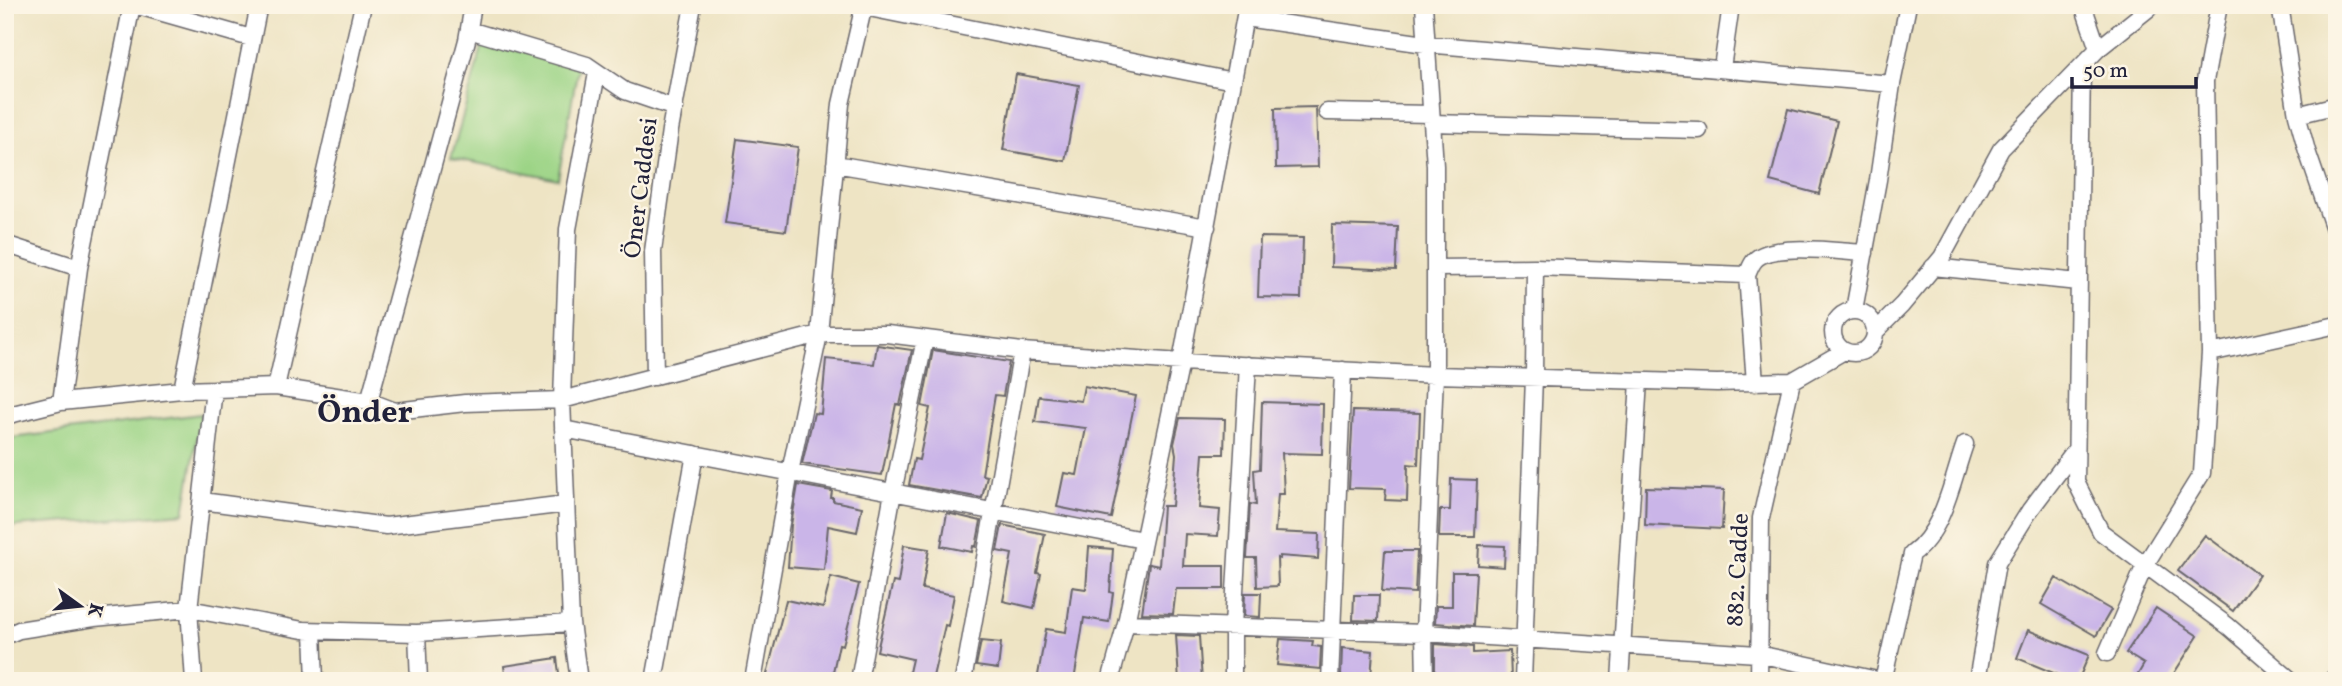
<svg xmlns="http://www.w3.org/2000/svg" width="2342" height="686" font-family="Vollkorn,serif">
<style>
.green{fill:#9cd486;stroke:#5f7b60;stroke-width:2}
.building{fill:#cab5e8}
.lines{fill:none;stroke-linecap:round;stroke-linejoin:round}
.minor-casing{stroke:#69666b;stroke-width:19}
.minor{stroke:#fff;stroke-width:16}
.labels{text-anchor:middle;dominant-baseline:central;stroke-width:5;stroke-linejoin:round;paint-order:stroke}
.street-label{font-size:24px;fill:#22223b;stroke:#fcf5e5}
.district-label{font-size:32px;font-weight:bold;fill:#22223b;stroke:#fcf5e5}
</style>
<rect width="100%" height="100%" fill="#fcf5e5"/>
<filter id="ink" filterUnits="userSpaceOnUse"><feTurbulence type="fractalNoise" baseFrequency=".0143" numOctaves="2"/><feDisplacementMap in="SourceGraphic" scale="14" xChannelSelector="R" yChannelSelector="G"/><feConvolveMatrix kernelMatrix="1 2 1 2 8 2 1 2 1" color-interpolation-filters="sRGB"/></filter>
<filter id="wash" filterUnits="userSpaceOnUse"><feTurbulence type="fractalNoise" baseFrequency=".00686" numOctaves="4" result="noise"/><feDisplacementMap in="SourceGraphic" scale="28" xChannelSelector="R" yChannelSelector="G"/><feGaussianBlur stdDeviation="1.57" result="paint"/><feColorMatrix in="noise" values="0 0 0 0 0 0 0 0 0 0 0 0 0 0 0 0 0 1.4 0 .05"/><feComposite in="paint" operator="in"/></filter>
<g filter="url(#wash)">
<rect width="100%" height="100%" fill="#eee4c4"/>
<path class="green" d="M484 40 578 67 558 179 451 158Z
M201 414 184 513 5 527V439Z"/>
<g id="blocks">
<path class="building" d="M1016 74 1079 85 1065 161 1003 150Z
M1316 107 1318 167 1276 168 1275 108Z
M1788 109 1837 121 1819 194 1770 181Z
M737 139 798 147 786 231 725 223Z
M1332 225 1398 227 1396 270 1331 267Z
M1260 237 1303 238 1301 298 1258 297Z
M877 345 912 350 900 405 896 404 882 475 802 464 814 413 821 414 826 359 874 364Z
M933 350 1009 362 1003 396 995 395 982 475 987 476 982 498 909 485 914 459 919 460 930 408 922 406Z
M1084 386 1136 396 1111 518 1057 507 1064 473 1077 475 1086 428 1035 422 1039 396 1081 401Z
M1262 402 1323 404 1322 454 1282 453 1284 494H1278L1275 532 1319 534 1318 559 1280 556V559L1277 558 1278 586 1257 587 1256 558H1247L1250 504 1256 505 1254 470 1260 469Z
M1353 411 1420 413 1418 465 1408 464 1407 501 1385 500 1386 489 1349 488Z
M1180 418 1225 419 1224 454H1203L1199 508 1220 510 1218 536 1185 534 1183 566H1224V589H1176L1173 614 1142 613 1149 564 1159 566 1163 506H1172L1176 454 1174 444Z
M1451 479 1477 480 1475 537H1439L1440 510H1450Z
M798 485 832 491 831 498H833V501L862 507 857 532 828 526 824 570 788 567 791 525Z
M1646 487 1724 490 1722 529 1645 525Z
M947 513 981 521 976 547 973 546 972 552 941 546Z
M1002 525 1045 534 1037 573 1041 574 1034 608 1003 601 1012 554 997 551Z
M2205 535 2259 575 2233 611 2178 571Z
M904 545 929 549 922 589 954 595 948 626 945 625 932 681H907L912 659 877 651 893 582 898 583Z
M1479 545 1505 546 1504 567 1478 565Z
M1089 547 1113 549 1110 592 1113 593 1109 622 1084 618 1074 681H1037L1046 629 1066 632 1072 587 1086 589Z
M1385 551H1417L1415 593 1382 591Z
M1452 572H1476L1473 626 1435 623 1436 606H1452Z
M831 577 859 584 843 645 839 644 831 681 801 677 800 681H779L766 678 786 600 823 608Z
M2056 578 2111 610 2096 636 2041 604Z
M1245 593H1261L1260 617 1244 616Z
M1354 595H1379L1378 621 1353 620Z
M2156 608 2198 636 2169 681H2144L2137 676 2144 664 2126 653Z
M2028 630 2089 655 2078 681H2073L2017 658Z
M1176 635 1199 636 1202 681H1179Z
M1280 639 1313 641 1312 646 1321 647 1320 669 1277 665Z
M981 641 1001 643 998 669 976 666Z
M1435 644 1473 647V653L1510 651 1511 679 1435 681Z
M1342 648 1373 651 1371 678 1341 676Z
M557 658 560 681H506L504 666Z"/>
</g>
</g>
<g filter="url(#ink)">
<use href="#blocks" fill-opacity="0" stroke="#69666b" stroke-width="2"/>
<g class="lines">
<g class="minor-casing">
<path id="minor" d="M135 5 251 38
M1424 5 1435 166V375L1424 633 1425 681
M2083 5 2098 49
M2280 5 2297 115 2307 151 2337 238
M864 7 1233 81
M1245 18 1425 44 1892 84
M469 30 587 65 625 91 675 108
M2082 66 2076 482 2101 532 2228 626 2292 681
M1722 68 1731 5
M1327 112 1431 114
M2297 115 2337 105
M1432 123 1699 130
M835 164 1207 227
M5 244 79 268
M1933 267 2078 282
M1435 268 1535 267 1747 275
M1854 310 1878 180 1892 84 1908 5
M1833 332a21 21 0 1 1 42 0a21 21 0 1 1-42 0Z
M1876 331 1902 305 1942 257 2001 149 2098 49 2153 5
M2210 353 2337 325
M655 377 653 251 670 130 693 5
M1755 383 1747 275C1749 271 1751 264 1755 260 1771 242 1841 252 1865 253
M276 387 363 5
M182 390 259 5
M369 401 467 40 473 5
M61 402 79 268 132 5
M5 416 61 402 182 390 276 387 369 401 395 411 465 403 562 400 819 334H887L1022 351 1181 362 1435 375 1717 383 1792 381 1844 351
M563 429 1143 540
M202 501 386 526 566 504
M1126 623 1424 633 1758 654 1882 681
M313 631 315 681
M417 633 419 681
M5 636 19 630 94 618 189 609 303 630 417 633 571 623
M2107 653 2145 565 2202 473 2210 353 2205 81 2219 5
M194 681 189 609 214 389
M579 681 571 623 562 400 568 229 597 73
M654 681 695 454
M753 681 790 472 819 334 841 104 864 5
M859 681 893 492 925 339
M963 681 1022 351
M1110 681 1126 623 1181 362 1247 5
M1233 681V626L1248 365
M1330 681 1343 370
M1523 681 1534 377 1535 267
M1620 681 1639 381
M1759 681 1761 518 1792 381
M1883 681 1912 554C1944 531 1952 480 1965 444
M1977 681 1997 563 2030 510 2076 449
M2331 681 2337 675"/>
</g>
<use href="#minor" class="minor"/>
</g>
</g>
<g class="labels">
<g class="street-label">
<text transform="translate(642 188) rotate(-83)">Öner Caddesi</text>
<text transform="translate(1739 570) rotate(-87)">882. Cadde</text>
</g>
<g class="district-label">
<text x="365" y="414">Önder</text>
</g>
</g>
<rect width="2342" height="686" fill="none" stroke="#fcf5e5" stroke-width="28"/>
<g transform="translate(80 606) rotate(105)" stroke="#fcf5e5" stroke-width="5" paint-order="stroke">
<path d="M0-5L12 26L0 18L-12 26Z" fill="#22223b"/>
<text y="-10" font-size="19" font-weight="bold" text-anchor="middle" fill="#22223b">K</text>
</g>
<path d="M2072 77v10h124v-10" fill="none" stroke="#22223b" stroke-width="3.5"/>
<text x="2083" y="77" font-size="21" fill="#22223b" stroke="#fcf5e5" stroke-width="5" paint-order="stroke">50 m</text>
</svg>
